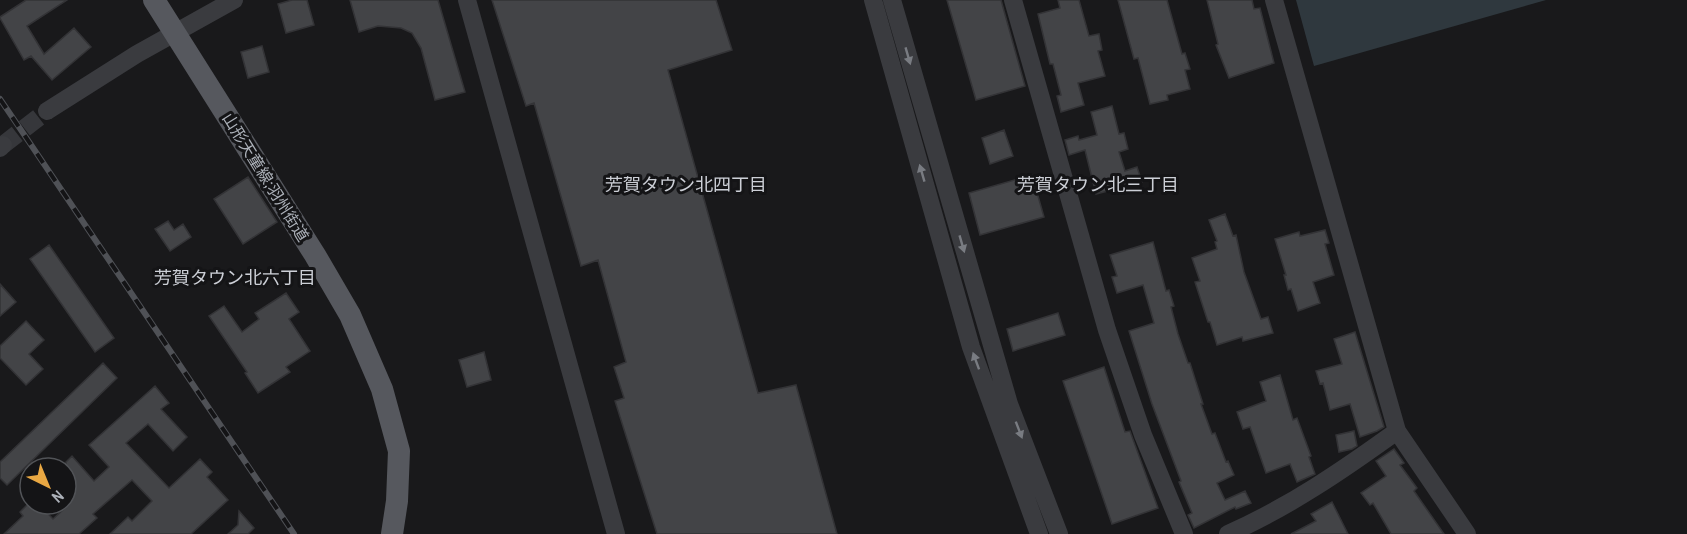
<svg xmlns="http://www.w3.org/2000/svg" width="1687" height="534" font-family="'Archivo Narrow','Noto Sans JP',sans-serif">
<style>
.water{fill:#2f383e}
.building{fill:#434447;stroke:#333336;stroke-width:1.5}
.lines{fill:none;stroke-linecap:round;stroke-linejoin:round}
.minor-tunnel{stroke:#36373b;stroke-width:18;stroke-dasharray:18 9;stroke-linecap:butt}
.minor{stroke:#3a3b3f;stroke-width:18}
.major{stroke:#56585e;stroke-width:22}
.rail-casing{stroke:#4f5156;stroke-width:6}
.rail{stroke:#141416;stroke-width:4;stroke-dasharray:11;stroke-linecap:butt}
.oneway{fill:#797c82}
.labels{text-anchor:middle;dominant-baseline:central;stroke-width:6;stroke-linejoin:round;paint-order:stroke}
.street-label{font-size:16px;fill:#acb1b9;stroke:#141416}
.neighbourhood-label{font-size:18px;fill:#cccfd6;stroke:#141416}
</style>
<rect width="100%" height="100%" fill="#19191b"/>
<path class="water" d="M1296 0H1546L1314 66Z"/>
<path class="building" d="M26 0H67L27 26 44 54 74 28 91 47 52 80 31 56 24 60 0 18V17Z
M292 0H307L314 25 286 33 278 4Z
M350 0H438L465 92 435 100 421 48 412 33 401 28 378 26 359 32Z
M492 0H716L732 50 668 70 758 393 796 385 837 534H657L615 401 624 398 614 367 626 362 598 260 581 266 534 103 526 106Z
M947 0H1001L1025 86 976 100Z
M1058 0H1079L1089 36 1099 34 1102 50 1098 51 1105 76 1078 83 1084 105 1061 112 1057 96 1061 95 1053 64H1050L1038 14 1060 8Z
M1118 0H1167L1182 54 1185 53 1190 69 1185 70 1190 89 1167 95 1168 100 1150 104 1138 58 1134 59Z
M1207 0H1252L1254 9 1260 8 1274 63 1229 78 1216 45 1218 44Z
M262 46 269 72 248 78 241 52Z
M1112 106 1119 134 1124 133 1128 149 1119 152 1125 171 1137 167 1142 182 1096 194 1085 150 1069 155 1065 140 1078 136 1079 140 1097 135 1091 112Z
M1004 130 1013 156 990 164 982 138Z
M1032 175 1044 217 980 235 969 193Z
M248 177 277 222 243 244 214 199Z
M1225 214 1233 236 1236 235 1244 272 1261 319 1268 317 1273 333 1243 341 1242 337 1217 345 1210 322H1208L1195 282 1200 281 1192 258 1217 249 1215 242 1217 241 1209 220Z
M168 221 174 230 183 224 191 237 170 251 155 229Z
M1325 230 1329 243 1325 244 1334 275 1313 282 1320 303 1298 311 1291 289 1288 290 1284 275H1286L1275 239 1299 232 1300 236Z
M1153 242 1166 291 1169 290 1174 306 1171 307 1178 334 1188 363H1190L1203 404H1201L1212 434 1215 433 1226 462 1228 461 1234 475 1217 483 1225 500 1245 491 1251 503 1236 509 1235 507 1194 528 1188 515 1192 513 1179 482 1181 481 1152 404 1129 331 1154 323 1143 285 1117 293 1112 277 1117 276 1110 255Z
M49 245 114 338 95 352 30 259Z
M0 284 16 302 0 316Z
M286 293 299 312 289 319 310 351 286 367 290 372 258 393 245 373 247 372 209 316 224 306 242 332 259 319 255 313Z
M1058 313 1065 335 1013 351 1007 329Z
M26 321 44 340 29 354 43 369 26 385 0 358V346Z
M1355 332 1384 427 1377 431 1360 437 1350 404 1330 410 1323 383 1320 384 1316 371 1342 364 1334 339Z
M484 352 491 380 467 387 459 360Z
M103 363 117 378 7 485 0 478V462Z
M1104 367 1125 432 1130 431 1158 508 1112 524 1063 381Z
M1280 375 1293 420 1297 418 1311 456 1309 457 1315 474 1297 482 1290 464 1266 473 1250 427 1243 429 1237 412 1266 401 1260 382Z
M155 386 169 403 161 409 187 437 173 451 148 424 126 443 169 488 200 459 212 472 207 477 228 500 191 534H110L128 517 132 521 152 501 132 480 93 514 97 518 79 534H4L23 516 20 512 28 504H39L53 519 66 507V462L72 456 94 481 109 467 89 445Z
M1354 431 1357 446 1352 449 1339 452 1336 435Z
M1394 449 1404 463 1400 465 1417 488 1414 491 1444 534H1391L1373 503 1370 505 1361 493 1386 476 1376 461Z
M1332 502 1348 534H1291L1316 521 1311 514Z
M239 511 254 528 248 534H228L238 525Z"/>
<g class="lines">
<path class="minor-tunnel" d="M3 145 47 111"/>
<path class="minor" d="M467 0 616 534
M873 0 971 347 1039 534
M892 0 1009 404 1059 534
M1013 0 1107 330 1143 435 1184 534
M1274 0 1397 431 1467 534
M47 111 137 54 234 0
M0 148 3 145
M1228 534C1289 507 1343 470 1397 431"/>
<path class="major" d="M154 0 315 255 350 315 382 389 399 451 397 501 392 534"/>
<g class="rail-casing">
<path id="rail" d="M0 99 294 534"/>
</g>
<use href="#rail" class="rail"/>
</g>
<defs><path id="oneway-solid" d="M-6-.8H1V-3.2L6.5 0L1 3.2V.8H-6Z" transform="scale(1.5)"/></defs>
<g class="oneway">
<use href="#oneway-solid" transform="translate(908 56) rotate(74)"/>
<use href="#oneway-solid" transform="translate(922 173) rotate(-106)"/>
<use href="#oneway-solid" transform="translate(962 244) rotate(74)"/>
<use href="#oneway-solid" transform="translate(976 361) rotate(-110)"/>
<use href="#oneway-solid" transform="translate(1019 430) rotate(69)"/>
</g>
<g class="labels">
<g class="street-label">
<text transform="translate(266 177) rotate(58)">山形天童線;羽州街道</text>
</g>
<g class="neighbourhood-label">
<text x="686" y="184">芳賀タウン北四丁目</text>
<text x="1098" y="184">芳賀タウン北三丁目</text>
<text x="235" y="277">芳賀タウン北六丁目</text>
</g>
</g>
<g transform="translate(48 486) rotate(137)"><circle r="28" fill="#141416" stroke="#515357" stroke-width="1.5"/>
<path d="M0-4.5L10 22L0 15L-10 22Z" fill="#e9a843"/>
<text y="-9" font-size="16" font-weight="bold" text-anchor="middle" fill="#acb1b9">N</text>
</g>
</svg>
